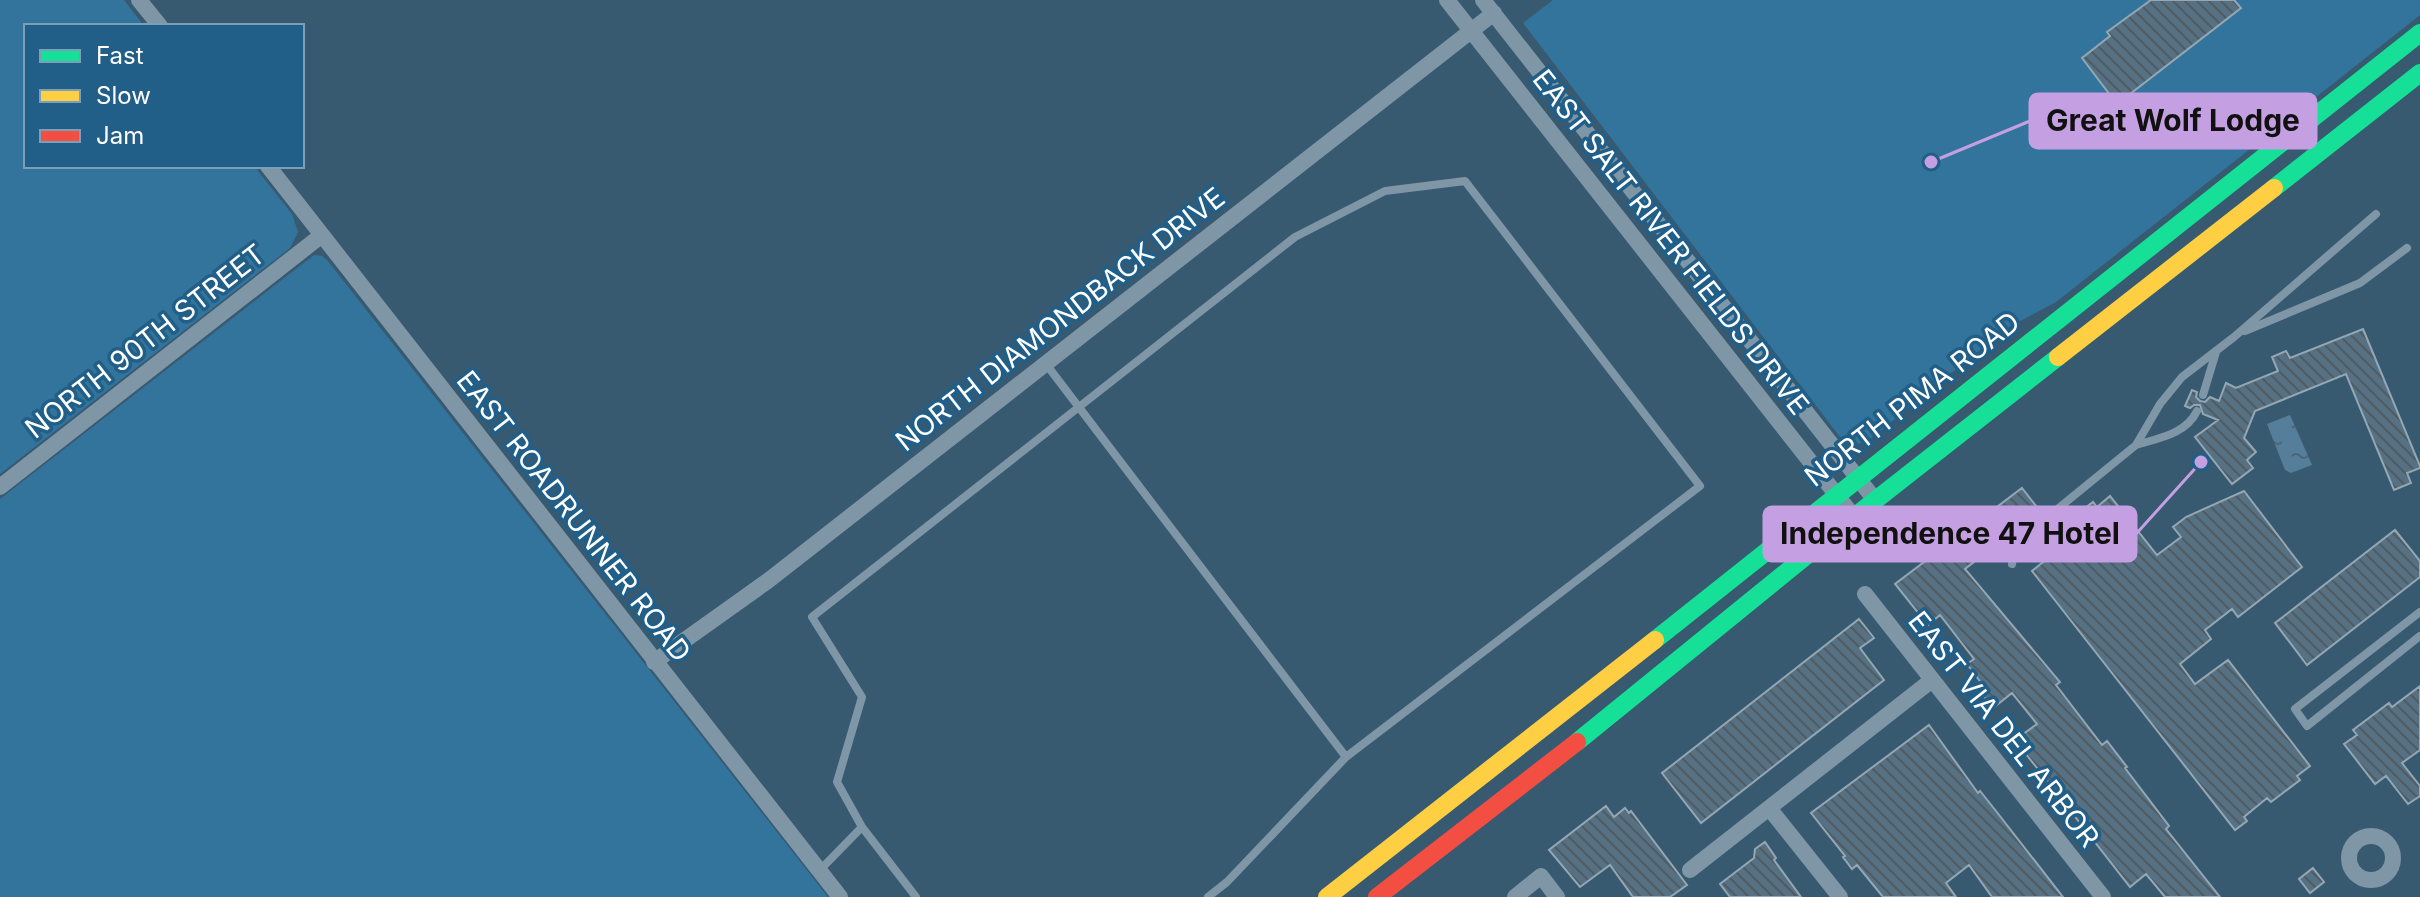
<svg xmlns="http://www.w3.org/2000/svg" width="2420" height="897" font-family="Inter,sans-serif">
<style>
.grass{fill:#33749d}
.water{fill:url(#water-ripples)}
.building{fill:url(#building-back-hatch);stroke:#93a7b4;stroke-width:2}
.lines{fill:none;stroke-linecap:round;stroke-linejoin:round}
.lane{stroke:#7f96a6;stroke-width:8}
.street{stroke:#7f96a6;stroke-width:16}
.fast{stroke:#16e098;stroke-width:18}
.slow{stroke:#ffcf43;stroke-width:18}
.jam{stroke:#f24e42;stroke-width:18}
.labels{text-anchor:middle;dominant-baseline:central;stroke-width:7;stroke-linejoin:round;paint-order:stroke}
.street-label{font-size:28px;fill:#fff;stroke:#215f88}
.leader{fill:none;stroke:#c4a0e2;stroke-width:3}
.callout-dot{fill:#c4a0e2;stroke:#215f88;stroke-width:3}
.callout{fill:#c4a0e2;stroke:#c4a0e2;stroke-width:3}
.callout-label{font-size:30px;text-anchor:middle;font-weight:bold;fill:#111}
</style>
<defs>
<pattern id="water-ripples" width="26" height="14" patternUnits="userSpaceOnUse" patternTransform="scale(2)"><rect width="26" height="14" fill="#547e9a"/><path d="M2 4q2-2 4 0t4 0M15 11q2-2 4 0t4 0" fill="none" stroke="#506573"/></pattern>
<pattern id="building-back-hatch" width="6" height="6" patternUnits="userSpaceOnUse" patternTransform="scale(2)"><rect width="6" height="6" fill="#567183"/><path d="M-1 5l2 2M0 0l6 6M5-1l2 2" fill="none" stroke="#505b62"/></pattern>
</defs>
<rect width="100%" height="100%" fill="#385a71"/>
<path class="grass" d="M0 0H124L144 26H26V166H254L292 214 298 232 290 248 0 474Z
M1553 0H2420V15L2056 302 2007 328 1875 435C1863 445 1853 447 1840 437L1523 23Z
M314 255 322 256 327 260 828 897H0V499Z"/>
<path class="water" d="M2290 415 2312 465 2291 473 2285 470 2267 424Z"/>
<path class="building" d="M2151 0H2234L2241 8 2117 104 2082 58 2110 36 2107 32Z
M2363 329 2420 466V468L2407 473 2411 483 2394 490 2346 374 2255 411 2244 438 2256 452 2247 460 2253 468 2232 484 2195 437 2218 420 2203 414 2200 405H2194L2190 408 2185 406 2192 390 2197 392 2196 397 2200 401 2205 402 2210 397 2219 401 2226 383 2236 388 2278 371 2272 357 2286 351 2290 358Z
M2022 488 2040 511 1965 569 2060 682 2056 685 2102 745 2107 741 2127 767 2125 768 2169 826 2166 829 2220 897H2165L2146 874 2130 887 2015 740 2037 724 2012 693 1993 708 1983 696 1988 692 1967 664 1974 659 1940 615 1928 625 1895 584Z
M2244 491 2302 567 2238 617 2232 609 2205 630 2211 639 2180 664 2195 684 2228 660 2310 766 2297 776 2300 780 2271 802 2267 798 2244 817 2247 821 2235 830 2032 571 2059 549 2053 541 2069 528 2065 523 2093 502 2097 507 2110 496 2157 555 2181 537 2173 527 2186 517Z
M2395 530 2420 561V577L2307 665 2275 623Z
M1859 619 1874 638 1860 648 1884 680 1701 823 1662 773Z
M2420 686V750L2402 763 2420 786V796L2408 804 2386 776 2375 784 2344 744 2357 735 2353 730 2389 703 2392 707Z
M1929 725 1978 793 1980 791 1996 811 2063 897H1992L1969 865 1946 883 1956 897H1883L1857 865 1852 869 1843 857 1845 856 1811 813Z
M1606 806 1614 817 1625 808 1629 813 1631 811 1687 885 1670 897H1633L1610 865 1580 887 1549 850Z
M1765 842 1776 858 1774 860 1801 897H1730L1720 884 1754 858 1755 849Z
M2313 868 2324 882 2310 893 2299 879Z"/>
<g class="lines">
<path class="lane" d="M2245 331 2360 283 2407 248
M2203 395 2216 352
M2136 445C2159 438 2186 434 2197 411
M2012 564 2014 552 2044 520 2136 445 2160 404 2182 377 2234 337 2376 214
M2420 612 2295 709 2307 726 2420 636
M862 827 916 897
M819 871 862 827 837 782 862 697 812 617 1295 237 1385 191 1465 181 1700 486 1346 757C1245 626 1146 495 1046 364
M1208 897 1227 882 1346 757"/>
<path class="street" d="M139 0 160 26
M1447 0 1854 517
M1483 0 1875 500
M268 166 840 897
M0 487 322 235
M1865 594 2103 897
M654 662 769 580 1494 13
M1769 808 1840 897
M2349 858a22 22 0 1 1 44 0a22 22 0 1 1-44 0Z
M1690 870 1932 680
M1515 897 1541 876 1557 897"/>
<path class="fast" d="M2274 188 2420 73
M1655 640 2420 33
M1577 742 1854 517 2058 357"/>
<path class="slow" d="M2058 357 2274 188
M1327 897 1655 640"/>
<path class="jam" d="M1377 897 1577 742"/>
</g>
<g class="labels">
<g class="street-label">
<text transform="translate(1671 242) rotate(52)">EAST SALT RIVER FIELDS DRIVE</text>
<text transform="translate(1060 319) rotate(-38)">NORTH DIAMONDBACK DRIVE</text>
<text transform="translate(145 341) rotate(-38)">NORTH 90TH STREET</text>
<text transform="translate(1912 399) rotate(-38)">NORTH PIMA ROAD</text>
<text transform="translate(574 516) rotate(52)">EAST ROADRUNNER ROAD</text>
<text transform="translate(2004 729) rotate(52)">EAST VIA DEL ARBOR</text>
</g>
</g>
<path class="leader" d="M1931 162L2030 121M2201 462L2136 534"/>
<g class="callout-dot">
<circle cx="1931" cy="162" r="8"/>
<circle cx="2201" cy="462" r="8"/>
</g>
<g class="callout">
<rect x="2030" y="94" width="286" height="54" rx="8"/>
<rect x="1764" y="507" width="372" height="54" rx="8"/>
</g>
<g class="callout-label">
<text x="2173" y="131">Great Wolf Lodge</text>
<text x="1950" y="544">Independence 47 Hotel</text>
</g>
<rect x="24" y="24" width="280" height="144" fill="#215f88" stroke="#7a9fb8" stroke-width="2"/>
<rect x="40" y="50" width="40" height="12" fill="#16e098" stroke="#7a9fb8" stroke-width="2"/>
<text x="96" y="64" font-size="24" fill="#ffffff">Fast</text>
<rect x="40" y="90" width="40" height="12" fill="#ffcf43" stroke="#7a9fb8" stroke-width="2"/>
<text x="96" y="104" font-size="24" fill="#ffffff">Slow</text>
<rect x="40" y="130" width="40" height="12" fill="#f24e42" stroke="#7a9fb8" stroke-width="2"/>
<text x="96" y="144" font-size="24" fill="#ffffff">Jam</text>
</svg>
